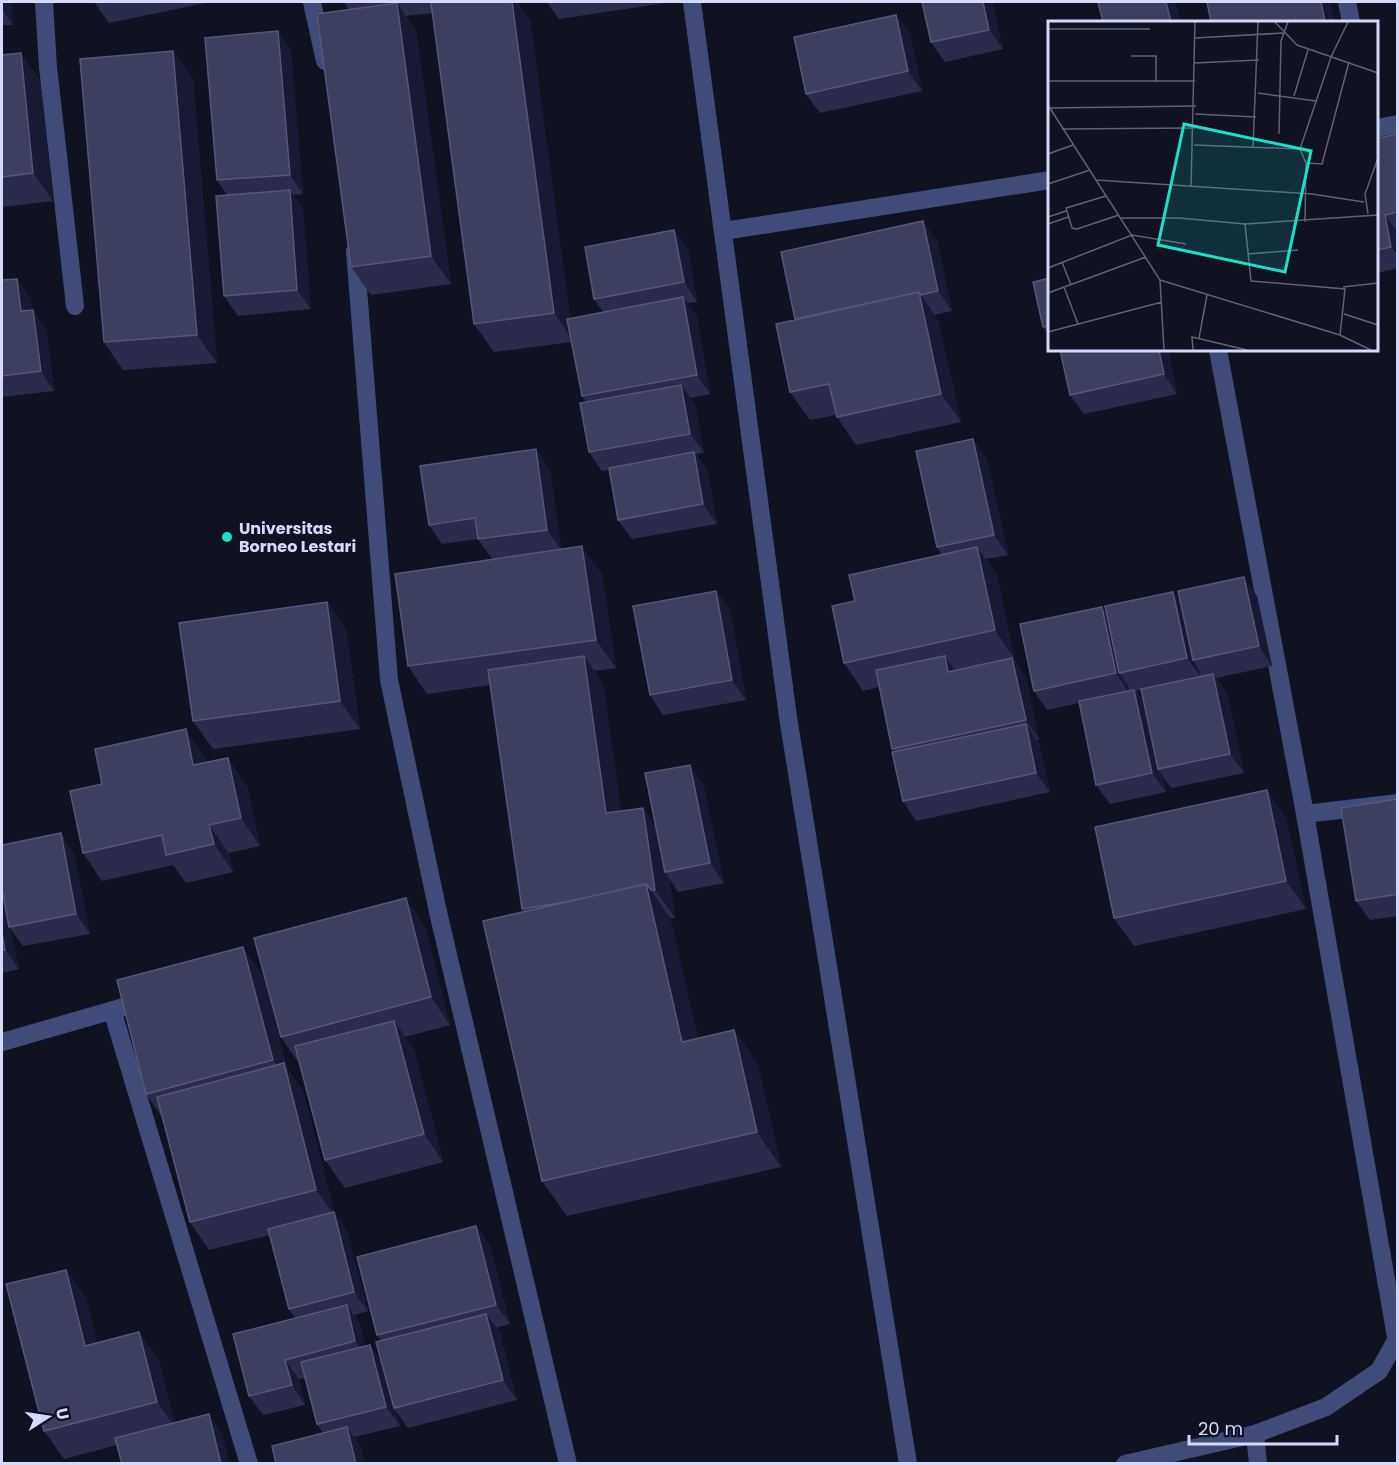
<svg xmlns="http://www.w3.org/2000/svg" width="1399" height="1465" font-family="Poppins,sans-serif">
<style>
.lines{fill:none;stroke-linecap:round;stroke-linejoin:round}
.minor{stroke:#404b7a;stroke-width:18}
.wall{fill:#2b2c4c;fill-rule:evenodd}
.shaded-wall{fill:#181933}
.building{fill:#3d3f5f;stroke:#555777;stroke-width:1.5}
.poi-dot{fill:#1be0c8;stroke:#101121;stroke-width:2}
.labels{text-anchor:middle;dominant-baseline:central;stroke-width:4.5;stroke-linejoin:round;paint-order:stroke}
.poi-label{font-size:16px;font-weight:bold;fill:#d5d9fa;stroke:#101121;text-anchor:start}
.inset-road{fill:none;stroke:#5f6178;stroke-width:1.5}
.view{fill:#1be0c8;fill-opacity:0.15;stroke:#1be0c8;stroke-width:3}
.inset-edge{fill:none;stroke:#d5d9fa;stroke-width:3}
</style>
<rect width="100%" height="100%" fill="#101121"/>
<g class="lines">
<path class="minor" d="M44 2 48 67 75 306
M312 2 325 61
M692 2 788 717 908 1464
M1347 2 1351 22
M1376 128 1398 124
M724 231 1050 180
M355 251 389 680 438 912 568 1464
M1218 350 1305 814 1396 1337
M1305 814 1398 803
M112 1010 249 1464
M2 1042 124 1007
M1255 1434 1258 1464
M1125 1464 1255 1434 1326 1407 1379 1371 1398 1337"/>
</g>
<path class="wall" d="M2 2 13 25H2Z
M94 2H210L109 23Z
M344 2H517L530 20 570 318 603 312 594 299 688 249 697 302 687 303 697 317 710 394 690 398 695 404 704 453 696 454 708 472 717 524 632 539 618 520 609 470 602 471 589 452 586 402 582 396 572 342 494 352 474 324 433 13 406 16 416 31 451 284 371 295 351 267 349 10Z
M547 2H672L559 19Z
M922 2H992L1003 49 945 62 931 42Z
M896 15 910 34 922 91 820 113 806 94Z
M278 31 291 51 303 194 293 195 303 210 311 309 238 316 224 296 227 195 217 180Z
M173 51 193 79 217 363 123 370 104 342Z
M21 53 40 81 53 201 2 207V55Z
M1398 134V268L1377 273V138Z
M937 241 952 311 934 315 938 320 961 422 856 445 837 417 836 415 810 420 790 392 795 319Z
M1050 278V337L1043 327Z
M2 280 30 298 32 310 46 329 54 391 2 397Z
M1060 350H1168L1177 394 1084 414 1070 395Z
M987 459 1008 555 986 559 997 575 1014 658H1013L1026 677 1039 740H1037L1039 743 1050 792 916 821 903 801 894 751 892 749 879 687 863 691 844 663 855 601 942 555 937 547Z
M550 469 561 549 492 559 478 539 442 544 429 525Z
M602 574 616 668 594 671 603 684 621 811 643 808 655 826 690 765 703 784 724 883 678 892 669 878 675 918H670L698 1038 734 1030 758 1065 781 1167 567 1216 542 1181 524 912 522 909 490 685 427 694 408 666Z
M716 591 730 610 746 700 663 715 650 695Z
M1257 596 1272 666 1216 678 1227 693 1244 773 1171 788 1162 775 1166 792 1110 804 1096 785 1079 703 1047 710 1034 691 1102 607 1106 614 1180 602ZM1141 690 1144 703 1136 691Z
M327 602 346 630 360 729 213 749 193 721Z
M205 757 206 762 247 786 260 846 229 853 233 872 186 883 173 865 102 881 83 853 102 784Z
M1267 790 1286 818 1306 909 1134 946 1114 918Z
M1398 799V916L1370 920 1356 901Z
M2 845 74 853 90 934 23 946 10 928 19 969 2 973Z
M425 926 450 1025 405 1037 414 1049 443 1162 345 1188 325 1160 300 1065 281 1037Z
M263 975 287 1068 303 1091 335 1214 347 1231 368 1311 354 1315 360 1325 365 1346 381 1361V1341L377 1335 476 1226 490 1246 510 1324 496 1328 500 1333 517 1400 408 1428 396 1411 400 1426 354 1437 360 1446 365 1464H276L323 1433 317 1424 305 1378 299 1379 305 1405 263 1415 249 1396 295 1318 289 1309 270 1235 209 1250 190 1222 162 1117 146 1094Z
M66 1270 86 1298 97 1343 159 1360 175 1423 222 1433 117 1445 64 1459 44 1431Z"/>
<path class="shaded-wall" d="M2 2H12L13 25 2 9Z
M512 2H517L530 20 573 341 554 313Z
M983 2H992L1003 49 989 30Z
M1166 2H1176L1180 22H1171Z
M1321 2H1330L1335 22H1325Z
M397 3 416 31 451 284 431 256Z
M896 15 910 34 922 91 908 71Z
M278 31 291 51 303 194 290 175Z
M173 51 193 79 217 363 197 335Z
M21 53 40 81 53 201 33 173Z
M290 190 303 210 311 309 297 290Z
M1385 215 1398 233V256L1391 247Z
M923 221 937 241 952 311 938 291Z
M674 230 688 249 697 302 684 282Z
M17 279 30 298 35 331 21 311Z
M919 292 938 320 961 422 941 394Z
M683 297 697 317 710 394 697 375Z
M33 310 46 329 54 391 41 371Z
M1159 350H1168L1177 394 1164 374Z
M681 385 695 404 704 453 690 434Z
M973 439 987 459 1008 555 994 535Z
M536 449 550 469 561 549 547 530Z
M694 452 708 472 717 524 703 504Z
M582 546 602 574 616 668 596 640Z
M977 547 997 575 1014 658 995 630Z
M1244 577 1257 596 1272 666 1259 646Z
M716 591 730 610 746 700 732 680Z
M1173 592 1187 611 1193 660 1199 669 1201 677 1187 658Z
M327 602 346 630 360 729 340 701Z
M1102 607 1115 626 1119 673 1128 685 1129 693 1116 673Z
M584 656 603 684 626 841 606 813Z
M945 656 958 675 948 672Z
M1012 658 1026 677 1039 740 1026 720Z
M1213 674 1227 693 1244 773 1230 754Z
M1134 690 1148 709 1158 769 1162 775 1166 792 1152 773Z
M1026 724 1039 743 1050 792 1036 773Z
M186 729 205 757 213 793 193 765Z
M228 758 247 786 260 846 241 818Z
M690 765 703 784 724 883 710 863Z
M1267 790 1286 818 1306 909 1286 881Z
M643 808 662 836 665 872 669 878 675 918 655 890Z
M209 825 229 853 233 872 214 844Z
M61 833 74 853 90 934 76 914Z
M646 884 671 919 707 1077 682 1042Z
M2 886 19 969 5 950 2 933Z
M406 898 425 926 450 1025 431 997Z
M243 947 263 975 287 1068 303 1091 335 1214 347 1231 368 1311 354 1292 335 1216 316 1190 289 1083 273 1060Z
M394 1021 414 1049 443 1162 424 1134Z
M734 1030 758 1065 781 1167 757 1132Z
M476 1226 490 1246 510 1324 496 1305Z
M66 1270 86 1298 105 1374 85 1346Z
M347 1305 360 1325 369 1361 355 1341Z
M486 1314 500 1333 517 1400 503 1380Z
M139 1332 159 1360 177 1430 157 1402Z
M370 1345 384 1364 394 1408 396 1411 400 1426 386 1407Z
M285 1360 299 1379 305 1405 292 1385Z
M209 1414 222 1433 230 1464H221Z
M347 1427 360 1446 365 1464H356Z"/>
<path class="building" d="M440 2H512L554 313 474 324 431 3Z
M922 2H983L989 30 931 42Z
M1098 2H1166L1171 22H1103Z
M1207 2H1321L1325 22H1211Z
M397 3 431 256 351 267 317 14Z
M896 15 908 71 806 94 794 37Z
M278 31 290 175 217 180 205 38Z
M173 51 197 335 104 342 80 59Z
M21 53 33 173 2 177V55Z
M1398 134V212L1385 215 1391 247 1377 250V138Z
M290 190 297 290 224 296 216 196Z
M923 221 938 291 921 295 919 292 795 319 781 252Z
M674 230 684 282 594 299 585 247Z
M1050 278V326L1043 327 1033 282Z
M17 279 21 311 33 310 41 371 2 376V280Z
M919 292 941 394 837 417 829 384 790 392 776 324Z
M683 297 697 375 582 396 567 319Z
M1060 350H1159L1164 374 1070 395Z
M681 385 690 434 589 452 580 403Z
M973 439 994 535 937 547 916 451Z
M536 449 547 530 478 539 475 518 429 525 420 466Z
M694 452 703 504 618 520 609 468Z
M582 546 596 640 408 666 395 574Z
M977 547 995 630 844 663 832 606 855 601 849 575Z
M1244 577 1259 646 1193 660 1178 591Z
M716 591 732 680 650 695 633 606Z
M1173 592 1187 658 1119 673 1105 606Z
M327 602 340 701 193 721 179 623Z
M1102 607 1116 673 1034 691 1020 624Z
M584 656 606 813 643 808 655 890H651L646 884 566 902 522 909 488 670Z
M945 656 948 672 1012 658 1026 720 892 749 876 670Z
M1213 674 1230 754 1158 769 1141 689Z
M1134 690 1152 773 1096 785 1079 701Z
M1026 724 1036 773 903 801 892 752Z
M186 729 193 765 228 758 241 818 209 825 214 844 166 855 162 835 83 853 70 791 102 784 95 749Z
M690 765 710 863 665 872 645 773Z
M1267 790 1286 881 1114 918 1095 827Z
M1398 799V894L1356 901 1341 808Z
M61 833 76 914 9 927 2 889V845Z
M646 884 682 1042 734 1030 757 1132 542 1181 483 921Z
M406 898 431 997 281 1037 254 938Z
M2 933 5 950H2Z
M243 947 273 1060 146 1094 117 980Z
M394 1021 424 1134 325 1160 295 1046Z
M284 1063 316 1190 190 1222 157 1097Z
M334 1212 354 1292 289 1309 268 1229Z
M476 1226 496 1305 377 1335 357 1257Z
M66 1270 85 1346 139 1332 157 1402 44 1431 6 1284Z
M347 1305 355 1341 285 1360 292 1385 249 1396 233 1334Z
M486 1314 503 1380 394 1408 376 1342Z
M370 1345 386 1407 317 1424 301 1362Z
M209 1414 221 1464H122L115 1438Z
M347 1427 356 1464H276L272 1446Z"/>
<circle class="poi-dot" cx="227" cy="537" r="6"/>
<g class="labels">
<g class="poi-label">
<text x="239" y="528">Universitas<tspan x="239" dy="18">Borneo Lestari</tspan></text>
</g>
</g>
<g transform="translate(1048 21)">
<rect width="330" height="330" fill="#101121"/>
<path class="inset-road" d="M227 1 249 24 330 52M0 8H102M147 17 235 12M83 35H108V61M146 42 211 39M0 60H147M210 72 268 80M246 75 260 29M0 84 112 259 116 329M1 87 148 85M147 93 208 96M14 108 147 107M231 113 233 20 240 1M146 124 252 128M205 126 210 1M0 133 25 124M258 142 274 143 301 41M48 159 264 173 316 181M0 163 42 149M143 165 147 1M58 175 18 187 24 207 29 208 71 194M320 193 317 173 330 137M0 196 18 190M73 197H131L197 203 330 194M257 201 258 142 252 128 283 36 300 1M0 203 20 196M197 203 203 260 297 268 292 314M200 233 250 229M14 241 23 264M0 247 84 214 138 223M112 259 292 314 323 329M16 266 30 303M295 266 330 262M0 272 98 236M296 293 330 304M0 311 114 281M151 317 159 274M145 329 144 316 199 329"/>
<path class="view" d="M136 103 263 130 237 251 110 224Z"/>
<rect width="330" height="330" class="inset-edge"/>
</g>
<rect width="1399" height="1465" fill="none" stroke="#d5d9fa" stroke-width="6"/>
<g transform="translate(48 1417) rotate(78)" stroke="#101121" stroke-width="4.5" paint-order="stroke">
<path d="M0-4.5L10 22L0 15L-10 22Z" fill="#d5d9fa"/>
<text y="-9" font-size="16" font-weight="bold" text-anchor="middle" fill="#d5d9fa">U</text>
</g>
<path d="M1189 1435v9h148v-9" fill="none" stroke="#d5d9fa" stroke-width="3"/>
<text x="1198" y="1435" font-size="18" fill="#d5d9fa" stroke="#101121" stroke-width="4.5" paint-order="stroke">20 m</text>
</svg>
